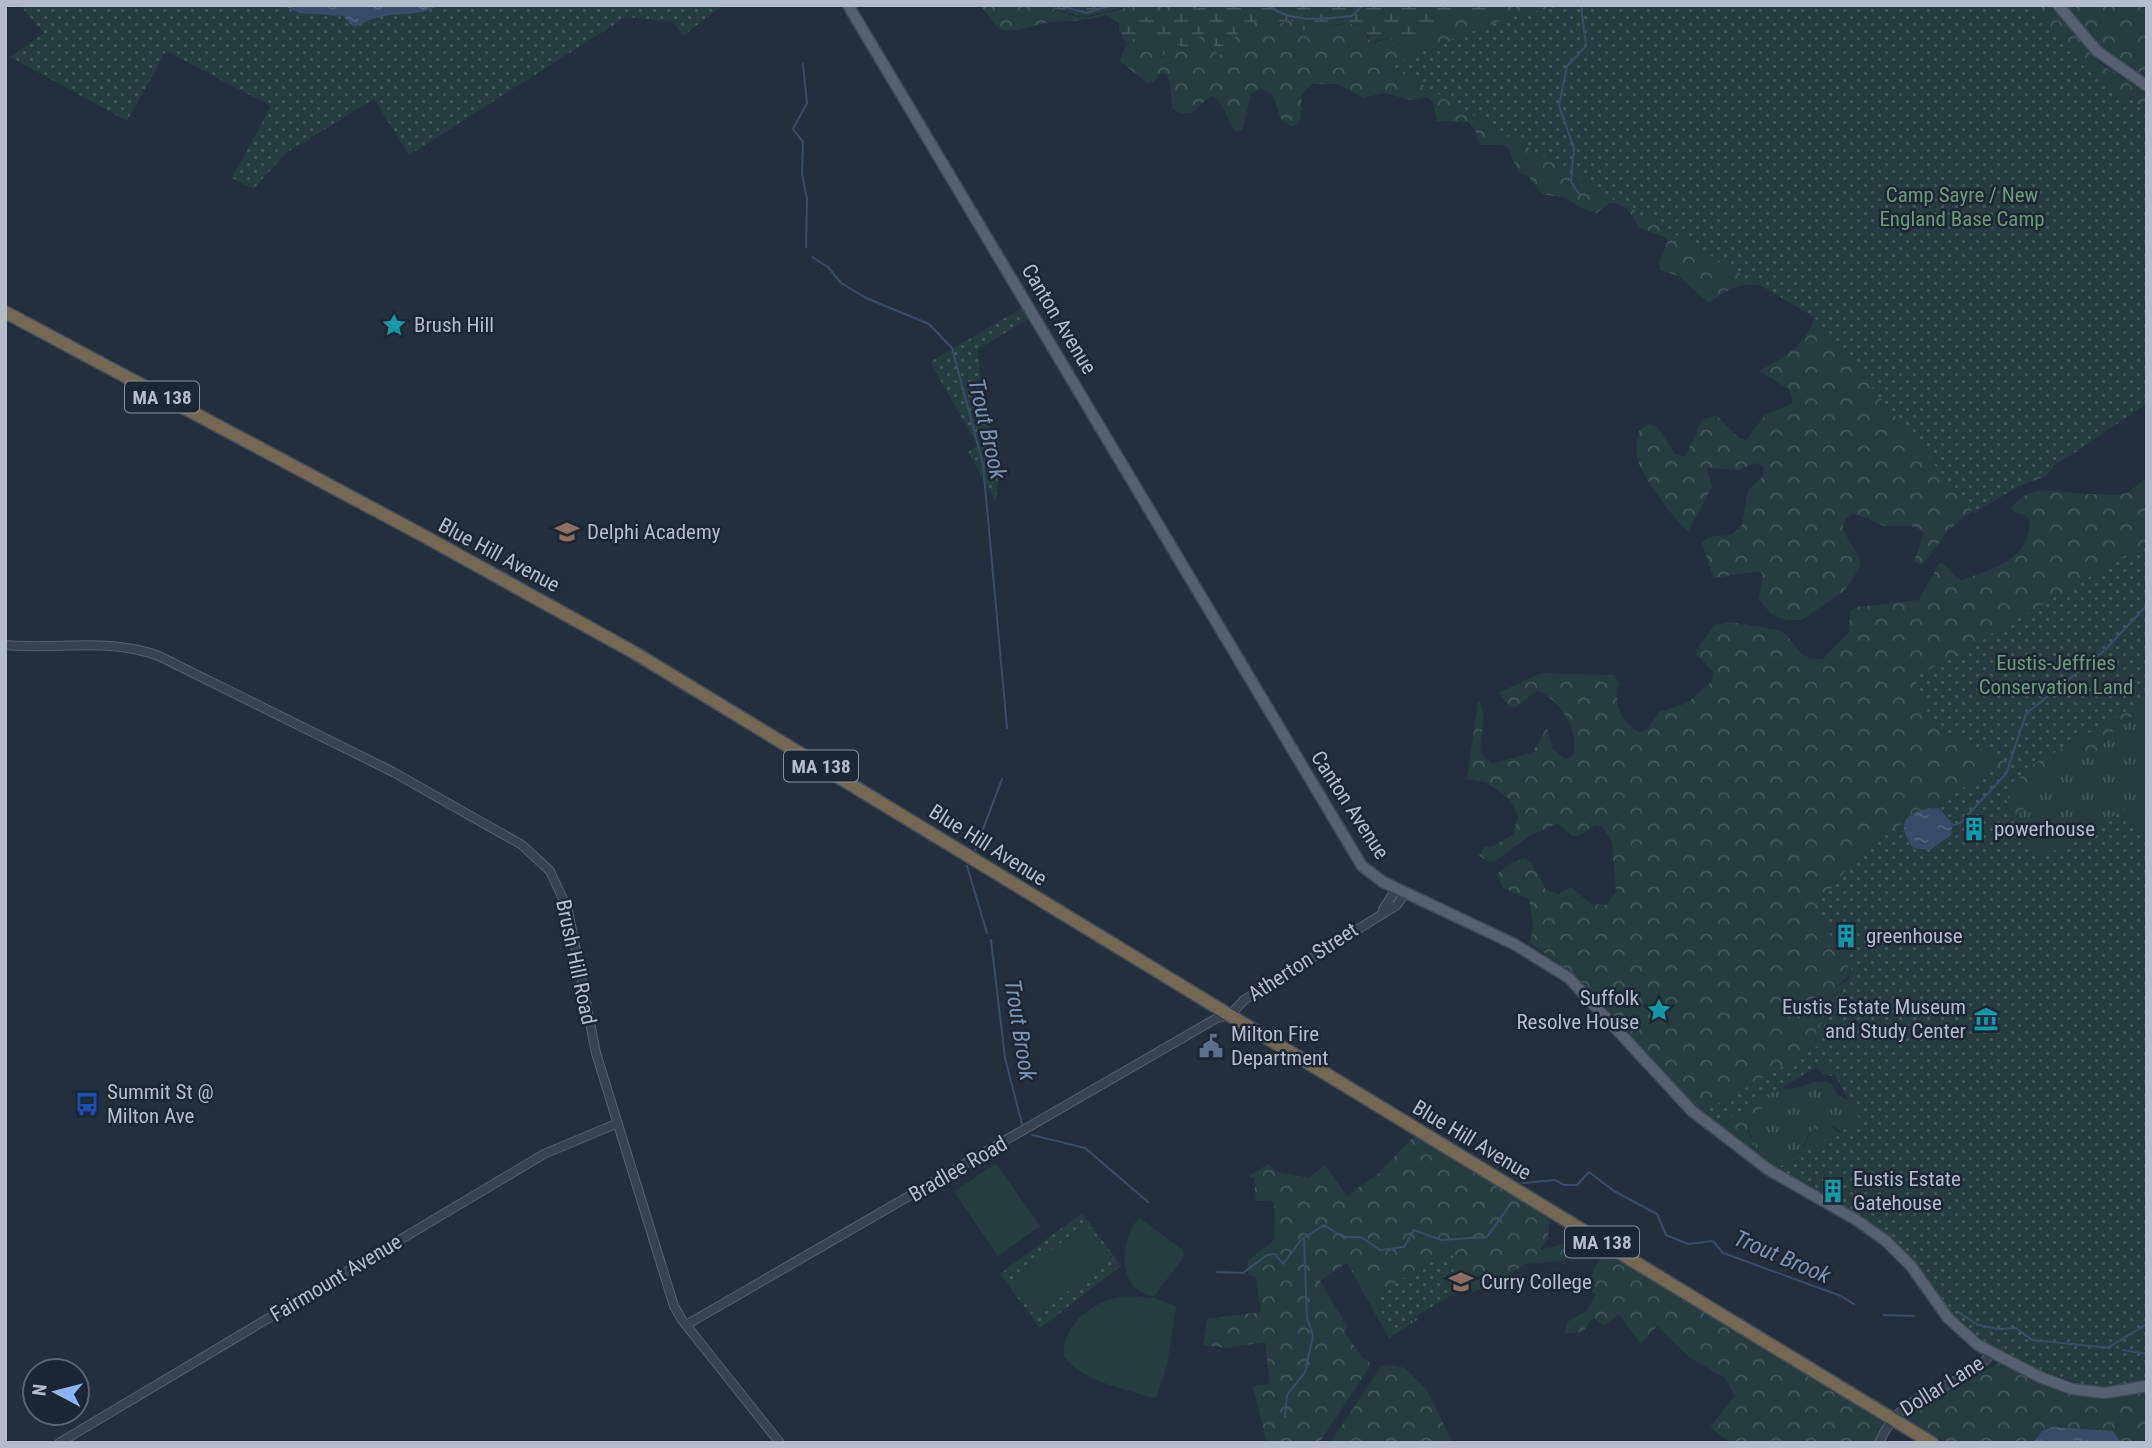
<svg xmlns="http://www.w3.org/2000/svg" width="2152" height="1448" font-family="'Roboto Condensed',sans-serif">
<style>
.grass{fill:url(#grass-tufts);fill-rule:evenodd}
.forest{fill:url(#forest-crowns)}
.wetland{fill:url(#wetland-marsh)}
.park{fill:url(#park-dots)}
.pitch{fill:#263c3f}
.water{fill:url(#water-ripples)}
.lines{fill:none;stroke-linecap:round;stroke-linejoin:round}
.stream{stroke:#394c67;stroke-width:2}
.minor-casing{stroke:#565f6c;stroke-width:10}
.major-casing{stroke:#414a57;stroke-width:13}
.highway-casing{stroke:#434c59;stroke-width:15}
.minor{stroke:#38414e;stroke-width:8}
.major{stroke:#56606e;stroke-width:10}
.highway{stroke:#746855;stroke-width:12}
.labels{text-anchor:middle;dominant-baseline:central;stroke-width:5;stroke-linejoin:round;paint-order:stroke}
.shield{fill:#1d2633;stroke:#878f9c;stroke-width:2}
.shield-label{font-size:19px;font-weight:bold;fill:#b4bcc9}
.park-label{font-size:21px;fill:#6b9a76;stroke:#1d2633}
.street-label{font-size:21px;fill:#b4bcc9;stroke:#1d2633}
.poi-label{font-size:21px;fill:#b4bcc9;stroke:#1d2633;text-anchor:start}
.water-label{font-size:23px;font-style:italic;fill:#7c92b1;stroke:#1d2633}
</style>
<defs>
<pattern id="grass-tufts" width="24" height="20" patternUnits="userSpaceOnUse" patternTransform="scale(1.75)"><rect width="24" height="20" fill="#263c3f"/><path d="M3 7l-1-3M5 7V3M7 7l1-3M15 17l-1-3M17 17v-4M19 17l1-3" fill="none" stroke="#435659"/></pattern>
<pattern id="forest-crowns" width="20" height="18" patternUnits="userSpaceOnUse" patternTransform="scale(1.75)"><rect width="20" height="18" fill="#263c3f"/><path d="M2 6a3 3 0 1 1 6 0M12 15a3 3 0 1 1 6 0" fill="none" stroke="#435659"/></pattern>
<pattern id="wetland-marsh" width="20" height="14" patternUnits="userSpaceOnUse" patternTransform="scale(1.75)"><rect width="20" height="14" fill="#263c3f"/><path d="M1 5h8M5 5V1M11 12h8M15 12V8" fill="none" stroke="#435659"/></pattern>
<pattern id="park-dots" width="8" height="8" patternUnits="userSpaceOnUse" patternTransform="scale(1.75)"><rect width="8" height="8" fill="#263c3f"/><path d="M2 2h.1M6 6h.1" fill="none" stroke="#435659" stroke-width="1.8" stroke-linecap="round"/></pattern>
<pattern id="water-ripples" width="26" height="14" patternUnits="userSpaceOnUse" patternTransform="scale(1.75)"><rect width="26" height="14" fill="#394c67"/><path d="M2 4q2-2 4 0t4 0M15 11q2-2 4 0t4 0" fill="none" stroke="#53647b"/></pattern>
</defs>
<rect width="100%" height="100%" fill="#242f3e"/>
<path class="grass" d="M2147 710V843L2133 840 2118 820 2099 831 2103 834 2112 829 2119 833 2120 852 2130 858 2133 866 2128 880 2133 883 2073 918 2093 987 2080 999 2083 1006 2092 1002 2117 999 2147 979V1019L2125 1024 2121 1031 2147 1046V1111L2124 1129 2109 1153 2101 1154 2080 1144 2067 1162 2049 1167 2042 1162 2049 1147 2039 1141 2032 1143 2013 1170 1997 1176 1975 1193 1952 1244 1939 1248 1936 1254 1925 1247 1926 1238 1941 1225 1951 1203 1978 1180 1979 1175 1973 1167C1974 1156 1982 1153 1988 1145 2006 1122 2029 1090 2062 1091L2077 1100 2085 1098 2109 1060 2121 1059 2134 1068 2137 1061 2122 1048 2117 1049 2073 1074 2048 1080 2033 1065C2034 1048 2045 1036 2046 1021L2039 1019 2026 1060 2011 1091 1986 1115 1976 1116 1954 1098 1942 1100 1935 1111 1939 1137C1914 1144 1900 1171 1875 1180 1867 1182 1861 1178 1853 1179L1852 1182 1861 1187 1847 1183 1842 1160 1826 1152 1844 1144 1849 1138 1832 1125 1819 1126 1809 1133 1802 1150 1783 1162 1771 1160 1768 1163C1759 1155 1746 1133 1749 1121L1763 1108C1769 1047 1790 1078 1815 1049L1816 1029 1824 1016 1829 993 1850 978V969L1827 919 1830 911 1840 909 1846 914 1849 927 1855 935 1864 934 1869 929 1863 902 1878 881 1875 845 1888 843C1900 857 1896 888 1918 891L1939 872 1970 819 1980 820 1992 830C2012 832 2026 806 2030 789L2073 757 2096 753 2120 722ZM1876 975 1880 976 1881 983 1870 999 1877 1029 1863 1060 1868 1094 1866 1099 1855 1103 1838 1095 1831 1083C1810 1077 1802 1092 1783 1088L1784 1083 1798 1075 1809 1062 1825 1075 1832 1076 1834 1073 1828 1061C1850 1038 1846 982 1876 975Z
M1347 1263 1373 1296 1392 1330 1417 1317 1419 1319 1389 1338Z"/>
<path class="forest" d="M980 5H1042L1077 17H1089L1129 7 1215 5 1126 23H1119L1106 15C1082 22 1076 20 1052 22 1034 24 1016 35 998 28Z
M1493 5H2051L2100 63 2147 94V399L2056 460 2047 476C2013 487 1974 505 1948 531 1938 541 1932 557 1921 565L1914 561 1924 533C1912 521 1900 528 1885 526 1874 523 1865 515 1852 514L1846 518 1842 529 1858 555 1861 566 1844 591 1801 620H1786L1771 614 1759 599 1763 575 1760 571 1713 578 1702 543 1708 537 1731 535 1742 525 1748 491 1764 475 1763 466 1755 463 1739 470 1707 468 1712 487 1688 531C1674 521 1641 474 1637 458 1635 449 1637 439 1639 430L1650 424 1658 428 1675 454 1685 457 1702 420 1716 415 1739 438 1746 440 1765 415 1793 403 1789 389 1759 371C1782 359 1809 344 1814 316 1788 299 1764 276 1733 288 1724 292 1717 298 1708 302L1678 276 1660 270 1659 263 1668 241 1665 237 1639 228C1632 214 1626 203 1609 203L1597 213 1585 210 1566 198 1542 194 1528 176 1518 172 1508 148 1503 145H1479L1475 129 1468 122 1437 121 1433 103 1427 97 1411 100 1384 93 1363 98 1337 84H1311L1302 95 1300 122 1292 127 1281 119 1273 95 1261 89 1251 94 1243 128 1238 132C1224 123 1228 104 1211 96L1191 113 1181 114 1172 108 1170 83 1166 74 1160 73 1154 82 1147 83 1120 61 1124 49 1136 36 1151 37 1159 57H1163L1172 41 1186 49 1205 31H1208L1217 54 1223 55 1239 31 1258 20 1279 24 1290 20 1300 29H1319L1347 23 1365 28 1368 39 1375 43 1389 38 1400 45 1441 27 1468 7 1494 10Z
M2065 5H2147V77L2098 46Z
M2147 478V710L2120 722 2096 753 2073 757 2030 789 2026 805 2018 815 1842 950 1851 974 1829 993 1824 1016 1816 1029 1815 1049C1784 1071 1767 1063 1763 1108L1749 1121 1748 1132 1761 1157 1720 1127 1676 1087 1605 1006 1573 975 1530 942 1533 925 1529 899 1503 888 1497 874 1511 863 1525 858 1531 862 1546 890 1558 894 1571 887 1591 904 1606 905 1616 892 1612 842 1602 826 1595 825 1579 836H1572L1558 823 1528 837 1495 861 1490 862 1479 856 1485 847 1494 846 1513 834 1518 816 1509 799 1487 783 1467 779 1478 702 1480 701 1484 716 1480 751 1491 764 1533 752 1547 727 1552 748 1566 759 1572 756C1582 732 1559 698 1537 691L1515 707H1510L1498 693 1541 673 1614 675 1619 683C1612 702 1621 722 1639 732L1647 729 1659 712 1687 703 1712 681 1713 672 1696 654V650L1715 625 1729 622 1780 630C1796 641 1799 664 1824 658L1849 632 1850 612 1857 607 1919 600 1939 563C1949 563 1950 577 1962 580 1993 569 2030 559 2030 521L2026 516 2013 511 2011 508C2032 481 2057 493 2084 494 2095 494 2106 495 2117 495L2127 493Z
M1829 1124 1839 1133 1778 1170 1768 1163 1771 1160C1780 1162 1795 1157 1802 1150 1813 1138 1804 1126 1829 1124Z
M1415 1135 1550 1218 1548 1238 1540 1250 1567 1243 1570 1251 1565 1261 1526 1264 1489 1287 1473 1292 1450 1251 1373 1296 1347 1263 1320 1281 1348 1328 1344 1332 1363 1358 1369 1361 1370 1366 1319 1443H1267L1253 1386 1270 1384 1265 1342 1226 1348 1203 1345 1207 1319 1261 1312 1256 1277 1248 1275V1261L1275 1239 1274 1201H1256L1254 1178 1249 1176 1268 1164 1277 1172 1309 1178 1325 1165 1347 1196 1380 1172Z
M1611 1255 1884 1423 1876 1443H1730L1710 1427 1735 1396 1725 1378 1689 1357 1657 1326 1641 1344 1619 1314 1604 1325 1593 1318 1582 1332 1565 1334 1567 1322 1586 1311 1596 1295 1586 1286 1601 1257Z
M1999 1363C2013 1367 2025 1376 2039 1382 2076 1399 2107 1399 2147 1391V1443H1947L1904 1417 1911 1407Z
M1389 1365 1405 1368 1427 1390 1453 1443H1330L1380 1368Z"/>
<path class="wetland" d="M1042 5H1167L1121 8 1083 17Z
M1215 5H1493L1494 9 1486 14 1468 8 1420 41 1405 47 1389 38 1371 42 1365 28C1336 15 1330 32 1309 32 1301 31 1296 24 1290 20L1272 25 1258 20 1239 31 1223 55 1217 54 1208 31H1206L1186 49 1172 41 1166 54 1159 57 1151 37 1136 36 1127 44 1119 30V23Z"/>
<path class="park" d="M20 5H723L683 36 673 22 626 17 409 155 374 99 286 153 253 189 232 178 271 106 166 51 127 121 10 57 44 33Z
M1567 5H2035C2062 51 2098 85 2147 108V403L2076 452 1974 513 1814 317 1391 66C1449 40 1504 15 1567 5Z
M1022 308 1029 319 978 349 981 396 1000 458 996 502 968 452 978 446 930 362Z
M2147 544V700L2025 769 2006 800 2041 859 2125 809 2139 835 2147 831V1380L2111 1387 2087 1386 2031 1367 1981 1341 1957 1320 1918 1270 1776 1169 1860 1120 1827 1061 1718 1124 1704 1112 1821 1044 1830 993 1856 976 1814 909 1867 844 2007 762 1932 725 1915 678Z
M1082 1213 1121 1266 1040 1328 1000 1274Z
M1450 1251 1469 1285 1392 1330 1373 1296Z"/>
<path class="pitch" d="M996 1163 1040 1226 998 1256 954 1192Z
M1139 1218 1183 1250 1184 1257 1154 1296C1116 1292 1119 1239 1139 1218Z
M1086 1224 1112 1259 1035 1316 1009 1282Z
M1128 1296 1154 1298 1176 1306 1167 1365 1157 1396 1153 1398C1128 1390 1082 1381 1064 1357 1061 1323 1098 1297 1128 1296Z"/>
<path class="water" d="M282 5H439C419 18 394 11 373 19 364 22 361 26 352 26L343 16 300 13Z
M1939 808 1953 824 1951 835 1930 850 1913 848C1893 820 1909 809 1939 808Z
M2052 1427 2113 1431 2121 1443H2033L2042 1431Z"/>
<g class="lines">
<path class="stream" d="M1058 5 1087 13 1113 5
M1268 5C1290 24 1326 19 1352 16L1363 5
M803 64 807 103 793 129 803 142 802 174 807 199 806 247
M1579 194 1571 182 1574 148 1559 106 1567 66 1586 46 1581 5
M812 257 828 267 841 283 866 298 929 324 952 348 983 464 1007 728
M1954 825 1960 823 2006 774 2026 714 2105 650 2147 605
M975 850 1002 779
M967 866 987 933
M991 940 1005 1058 1022 1124
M1032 1135 1085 1148 1148 1202
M1523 1183 1555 1180 1564 1185H1577L1589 1172 1614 1191 1657 1214 1666 1235 1688 1244 1713 1241 1723 1253 1841 1296 1854 1304
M1217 1272 1243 1273 1267 1255 1275 1254 1283 1264 1301 1240 1324 1225 1343 1237H1361L1380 1250 1404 1247 1414 1230 1441 1240 1487 1237 1512 1202
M1958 1312 1978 1325 1999 1329 2016 1328 2032 1340 2110 1348
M1884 1315 1914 1316
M2109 1347 2147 1324
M2123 1350 2147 1354
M1285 1417 1287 1395 1305 1372 1313 1336 1307 1318 1304 1238"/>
<g class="minor-casing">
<path id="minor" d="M5 645C58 650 108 637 159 656L393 772 522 845 550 871 568 910 596 1053 674 1306 682 1320 780 1443
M1383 909 1397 888
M686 1325 1217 1018 1230 1015 1244 1000 1397 905 1405 893
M59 1443 544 1154 618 1123
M1879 1443C1904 1383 1959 1395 1992 1353"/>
</g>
<g class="major-casing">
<path id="major" d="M848 5 1362 866 1383 882 1514 944 1569 978 1692 1111 1769 1170 1855 1219 1886 1241 1911 1266 1948 1318 1978 1345 2040 1377 2072 1389 2105 1393 2147 1386
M2058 5 2097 51 2147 86"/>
</g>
<g class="highway-casing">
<path id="highway" d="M5 312 424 536 635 653 1932 1443"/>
</g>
<use href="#minor" class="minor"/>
<use href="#major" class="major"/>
<use href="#highway" class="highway"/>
</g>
<defs>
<g id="sight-bare" transform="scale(1.89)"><path d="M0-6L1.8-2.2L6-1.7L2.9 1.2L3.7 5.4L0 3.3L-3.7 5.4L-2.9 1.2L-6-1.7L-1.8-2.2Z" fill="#0f9aa8" stroke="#1d2633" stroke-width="2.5" paint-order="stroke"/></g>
<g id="school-bare" transform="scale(1.89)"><path d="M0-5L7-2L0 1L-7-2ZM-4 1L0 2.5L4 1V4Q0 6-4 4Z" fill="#8d6e63" stroke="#1d2633" stroke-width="2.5" paint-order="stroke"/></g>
<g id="building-bare" transform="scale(1.89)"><path d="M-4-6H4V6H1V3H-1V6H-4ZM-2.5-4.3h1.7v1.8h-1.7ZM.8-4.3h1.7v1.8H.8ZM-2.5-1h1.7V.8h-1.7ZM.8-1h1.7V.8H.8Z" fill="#0f9aa8" stroke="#1d2633" stroke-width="2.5" paint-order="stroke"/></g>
<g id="museum-bare" transform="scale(1.89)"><path d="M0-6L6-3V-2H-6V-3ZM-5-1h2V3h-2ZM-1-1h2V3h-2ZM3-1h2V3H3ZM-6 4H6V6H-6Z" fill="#0f9aa8" stroke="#1d2633" stroke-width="2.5" paint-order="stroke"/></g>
<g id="civic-bare" transform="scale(1.89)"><path d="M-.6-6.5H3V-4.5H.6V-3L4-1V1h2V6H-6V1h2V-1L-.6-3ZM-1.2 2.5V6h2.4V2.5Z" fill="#5c6f8a" stroke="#1d2633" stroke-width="2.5" paint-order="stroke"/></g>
<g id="bus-bare" transform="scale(1.89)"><path d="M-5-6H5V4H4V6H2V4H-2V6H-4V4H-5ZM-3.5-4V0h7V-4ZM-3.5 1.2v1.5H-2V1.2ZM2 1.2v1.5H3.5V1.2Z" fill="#1a4fb4" stroke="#1d2633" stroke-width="2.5" paint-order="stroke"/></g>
<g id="university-bare" transform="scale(1.89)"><path d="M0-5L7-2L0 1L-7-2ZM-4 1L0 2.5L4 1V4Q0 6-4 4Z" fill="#8d6e63" stroke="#1d2633" stroke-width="2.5" paint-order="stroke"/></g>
</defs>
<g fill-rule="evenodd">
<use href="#sight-bare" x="394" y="325"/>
<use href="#school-bare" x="567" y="532"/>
<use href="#building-bare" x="1974" y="829"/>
<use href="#building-bare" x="1846" y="936"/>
<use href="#sight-bare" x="1659" y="1010"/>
<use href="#museum-bare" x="1986" y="1019"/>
<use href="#civic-bare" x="1211" y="1046"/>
<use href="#bus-bare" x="87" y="1104"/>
<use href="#building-bare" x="1833" y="1191"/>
<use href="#university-bare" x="1461" y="1282"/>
</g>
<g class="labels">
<g class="shield">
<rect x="125" y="381.5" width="74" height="31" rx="5"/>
<rect x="784" y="750.5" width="74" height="31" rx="5"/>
<rect x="1565" y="1226.5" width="74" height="31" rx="5"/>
</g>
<g class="shield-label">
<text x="162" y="397">MA 138</text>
<text x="821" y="766">MA 138</text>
<text x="1602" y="1242">MA 138</text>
</g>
<g class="park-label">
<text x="1962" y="195">Camp Sayre / New<tspan x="1962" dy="24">England Base Camp</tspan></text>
<text x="2056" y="663">Eustis-Jeffries<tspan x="2056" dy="24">Conservation Land</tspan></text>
</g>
<g class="street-label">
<text transform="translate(1059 319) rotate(59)">Canton Avenue</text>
<text transform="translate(499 555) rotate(28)">Blue Hill Avenue</text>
<text transform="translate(1350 805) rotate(57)">Canton Avenue</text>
<text transform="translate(988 845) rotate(32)">Blue Hill Avenue</text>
<text transform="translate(576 962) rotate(78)">Brush Hill Road</text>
<text transform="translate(1303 962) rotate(-33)">Atherton Street</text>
<text transform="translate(1472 1140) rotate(31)">Blue Hill Avenue</text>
<text transform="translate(958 1169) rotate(-30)">Bradlee Road</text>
<text transform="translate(336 1278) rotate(-31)">Fairmount Avenue</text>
<text transform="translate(1942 1386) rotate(-32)">Dollar Lane</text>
</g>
<g class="poi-label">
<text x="414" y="325">Brush Hill</text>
<text x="587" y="532">Delphi Academy</text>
<text x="1994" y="829">powerhouse</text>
<text x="1866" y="936">greenhouse</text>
<text x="1639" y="998" text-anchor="end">Suffolk<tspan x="1639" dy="24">Resolve House</tspan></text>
<text x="1966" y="1007" text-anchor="end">Eustis Estate Museum<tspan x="1966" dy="24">and Study Center</tspan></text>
<text x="1231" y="1034">Milton Fire<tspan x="1231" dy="24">Department</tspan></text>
<text x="107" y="1092">Summit St @<tspan x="107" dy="24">Milton Ave</tspan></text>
<text x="1853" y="1179">Eustis Estate<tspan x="1853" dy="24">Gatehouse</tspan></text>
<text x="1481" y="1282">Curry College</text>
</g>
<g class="water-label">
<text transform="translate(987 429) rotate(77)">Trout Brook</text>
<text transform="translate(1020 1030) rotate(81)">Trout Brook</text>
<text transform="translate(1782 1257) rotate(23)">Trout Brook</text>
</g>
</g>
<rect width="2152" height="1448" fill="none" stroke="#b4bcc9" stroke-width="14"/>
<g transform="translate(56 1392) rotate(277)"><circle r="33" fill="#1d2633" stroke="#59626f" stroke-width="2"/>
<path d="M0-5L12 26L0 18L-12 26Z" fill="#8ab4f8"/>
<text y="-10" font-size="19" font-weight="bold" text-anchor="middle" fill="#b4bcc9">N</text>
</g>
</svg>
